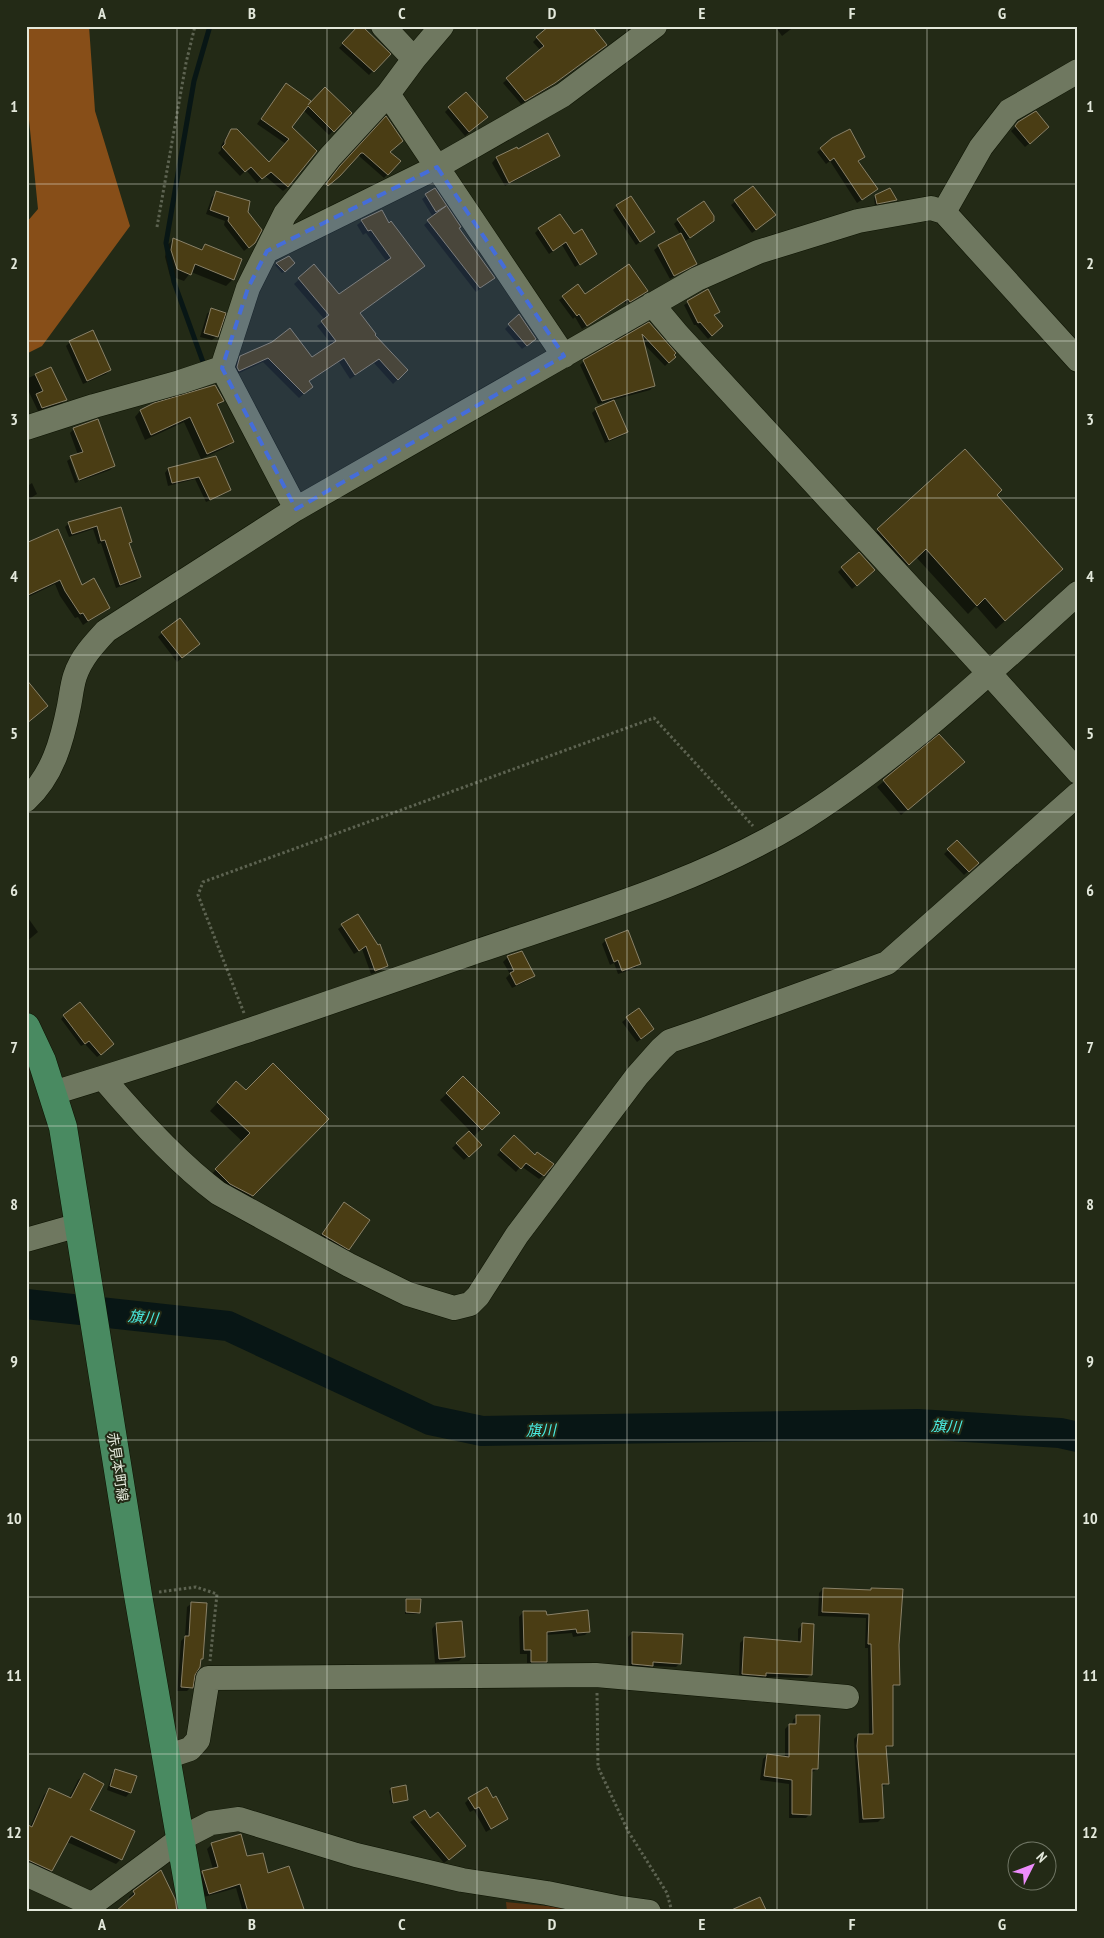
<svg xmlns="http://www.w3.org/2000/svg" width="1104" height="1938" font-family="'PT Sans Narrow','Noto Sans JP',sans-serif">
<style>
.green{fill:#593412}
.forest{fill:#874e18}
.shadow{fill:#0007}
.lines{fill:none;stroke-linecap:round;stroke-linejoin:round}
.stream{stroke:#081615;stroke-width:5}
.river{stroke:#081615;stroke-width:30}
.building{fill:#4a3d14;stroke:#898168}
.minor-casing{stroke:#0d1302;stroke-width:25}
.major-casing{stroke:#0d1302;stroke-width:29}
.path{stroke:#5d6351;stroke-width:3;stroke-dasharray:2.5 2.5;stroke-linecap:butt}
.minor{stroke:#6f7860;stroke-width:24}
.major{stroke:#498a61;stroke-width:28}
.marked{fill:#456dd9;fill-opacity:0.2;stroke:#456dd9;stroke-width:4;stroke-dasharray:10 6;stroke-linejoin:round}
.grid{fill:none;stroke:#e3e8db;stroke-width:1;stroke-opacity:0.55}
.labels{text-anchor:middle;dominant-baseline:central;stroke-width:4;stroke-linejoin:round;paint-order:stroke}
.street-label{font-size:14px;fill:#e3e8db;stroke:#232a16}
.water-label{font-size:15px;font-style:italic;fill:#4aece2;stroke:#232a16}
.neatline{fill:none;stroke:#e3e8db;stroke-width:2}
.grid-label{font-size:16px;text-anchor:middle;font-weight:bold;fill:#e3e8db}
</style>
<rect width="100%" height="100%" fill="#232a16"/>
<path class="green" d="M506 1902 609 1912H507Z"/>
<path class="forest" d="M26 26H89L95 111 130 226 42 346 26 354V223L38 209 26 90Z"/>
<path class="shadow" d="M775 26H795L782 36Z
M356 30 389 54 369 75 339 48Z
M537 38 601 49 550 87 521 104 503 83 540 50 533 42Z
M282 89 306 109 325 89 350 113 329 135 303 110 291 127 288 187 283 191 265 176 257 183 246 170 240 176 218 153 221 150V146L227 135 232 130 269 163 286 144 257 124Z
M449 108 482 121 465 136 445 112Z
M386 118 389 152 399 162 384 178 359 156H356L335 179 324 188Z
M1019 123 1044 131 1025 147 1011 131Z
M516 148 517 150 558 156 554 160 505 186 492 163 496 158Z
M821 149 863 157 858 162 872 193 857 203 830 161 826 164 817 152Z
M753 187 770 219 752 233 731 205Z
M434 190 459 227 458 228 489 282 476 292 424 225 433 217 422 199Z
M890 190 896 200 875 205 874 198Z
M217 193 246 212 249 247 244 251 224 225 225 221 206 214 212 197Z
M617 206 653 232 636 245 613 210Z
M381 211 389 225 424 266 359 314 402 375 393 384 374 363 350 379 339 362 308 382 312 387 299 398 263 362 235 375 233 372 236 362 241 357 312 359 332 345 317 326 325 320 294 284 314 266 339 296 387 262 366 233 363 235 357 225 362 221Z
M678 220 711 223 684 242 695 264 670 279 654 250 659 246 680 234 674 224Z
M539 229 573 235 595 254 575 267 562 245 549 254 535 233Z
M173 239 200 250 205 245 233 279 226 286 191 272 184 281 170 276 165 257 167 246Z
M294 263 282 273 275 265 277 264Z
M646 291 626 304 624 302 582 329 575 317 573 319 559 300 563 297Z
M708 291 718 311 713 316 718 330 708 339 696 325H694L684 305Z
M211 310 217 336 212 340 200 337 207 314Z
M649 324 670 361 665 366 643 343 654 386 650 390 613 400 627 432 622 436 605 443 592 413 596 409 610 403V401L598 404 580 365 584 361Z
M509 325 530 343 522 349 505 329Z
M70 342 110 370 106 374 83 384 66 346Z
M51 368 65 400 61 404 38 411 29 392 26 393V379Z
M222 401 217 407 233 442 227 447 201 459 184 422 145 440 135 417 140 411 155 405Z
M74 429 114 466 110 470 80 481 72 458H71L78 455 70 433Z
M965 451 1053 577 996 629 976 606 968 614 916 557 899 573 869 539Z
M215 458 229 490 226 493 206 502 195 479 168 486 165 473 168 469Z
M70 459 78 482 75 483 67 461Z
M26 479 29 485 32 483 37 494 26 501Z
M121 508 128 544 140 577 136 581 116 588 101 543 98 544 93 529 69 537 65 527 69 523Z
M26 545 81 587 108 608 83 625 78 617 75 618 60 596 55 584 26 598Z
M842 568 870 574 852 589 838 572Z
M162 633 194 648 177 662 158 637Z
M939 736 956 769 901 815 877 787Z
M957 842 977 863 964 875 944 854Z
M26 915 38 932 26 942Z
M357 915 387 966 382 970 371 974 362 949 354 954 338 929Z
M606 940 640 963 636 968 618 974 614 963 610 965 602 944Z
M521 952 533 975 529 980 512 988 506 978 510 974 503 962 507 958Z
M639 1009 649 1033 637 1042 622 1022Z
M64 1016 109 1048 97 1057 85 1044 81 1046 61 1019Z
M463 1078 498 1113 473 1137 480 1145 464 1160 452 1148 470 1131 440 1100Z
M236 1083 246 1092 328 1119 244 1204 208 1178 243 1142 210 1111Z
M514 1137 544 1175 539 1179 521 1166 516 1172 497 1155Z
M344 1204 349 1249 342 1255 316 1241Z
M823 1589 869 1591 871 1589 898 1645V1684L892 1688V1745L885 1749 888 1783 881 1788 882 1818 878 1822 859 1823 854 1739 858 1735 869 1736 868 1648H865L866 1618 818 1616 819 1593Z
M407 1600 419 1612 417 1614H405V1602Z
M192 1603 193 1675 191 1687 187 1691H177L181 1641 185 1637 187 1607Z
M523 1612 545 1616 589 1631 585 1635 573 1637 572 1633 546 1635V1661L542 1665H527V1654H520L519 1617Z
M436 1624 463 1657 459 1661 435 1663 432 1629Z
M802 1625 811 1675 807 1678 763 1677 760 1679 739 1678 740 1643 744 1639 798 1643V1629Z
M632 1633 680 1663 676 1667 651 1666 647 1670 629 1668 628 1637Z
M797 1716 817 1769 811 1773 810 1814 806 1818H789V1784L760 1780 763 1759 767 1755 785 1757V1729L789 1725H792L793 1720Z
M116 1770 130 1792 126 1797 107 1790 112 1774Z
M84 1775 88 1811 121 1859 116 1864 67 1842 51 1870 45 1876 26 1866V1828L30 1827 44 1795 49 1790 69 1798 78 1780Z
M391 1789 407 1800 392 1804 389 1791Z
M469 1799 507 1819 486 1832 474 1810 470 1812 465 1803Z
M425 1812 430 1820 461 1849 444 1863 410 1822Z
M212 1844 246 1857 267 1875 304 1912H243L236 1888 204 1897 198 1877 203 1872 213 1869 207 1849Z
M134 1892 175 1910 130 1900 129 1897Z"/>
<g class="lines">
<path class="stream" d="M203 362 174 282 166 243 194 81 210 26"/>
<path class="river" d="M26 1304 228 1326 430 1420 482 1431 918 1424 1060 1433 1078 1437"/>
</g>
<path class="building" d="M358 26H362L391 54 374 72 342 43Z
M549 26H592L607 45 555 83 525 101 506 78 544 46 536 37Z
M286 83 311 101 308 105 325 87 352 113 334 132 308 106 292 127 317 151 288 187 271 172 262 179 251 167 245 172 222 147 225 144V141L231 129H237L269 162 289 139 261 119Z
M466 92 488 117 469 132 448 107Z
M1036 111 1049 127 1030 144 1015 126 1018 122Z
M386 116 403 141 390 152 401 161 388 175 363 153H361L340 176 328 186 326 184 340 166Z
M850 129 865 157 858 161 878 189 862 200 834 158 830 161 820 148 832 138Z
M548 133 560 156 509 183 496 157 517 147 518 149Z
M753 186 776 215 756 230 734 200Z
M435 188 461 227 459 228 495 278 480 288 427 220 446 206 436 212 425 194Z
M890 188 897 200 877 204 875 195Z
M216 191 250 201 248 212 262 230 255 243 249 248 228 221 229 217 210 210Z
M631 196 655 232 640 242 616 205Z
M704 201 714 216V221L690 238 677 219Z
M382 210 389 223 391 221 425 266 360 313 376 334 375 335 408 370 398 380 379 359 355 375 344 358 309 381 313 387 304 394 268 358 239 371 237 367 240 356 272 342 290 328 312 357 336 341 321 321 329 315 298 278 314 264 339 294 391 258 371 230 368 231 361 220Z
M560 214 574 234 582 229 597 254 580 265 566 242 553 251 538 228Z
M681 233 697 264 674 276 658 245Z
M173 238 202 250 205 244 242 259 234 280 195 264 191 275 177 269 171 250Z
M289 256 295 263 285 272 276 263Z
M629 264 648 291 630 302 628 299 587 326 579 314 577 316 562 296 578 284 585 294Z
M708 289 720 312 714 315 723 326 712 336 700 322 698 323 687 301Z
M211 308 226 313 218 337 204 333Z
M519 314 536 339 527 346 508 324Z
M649 322 676 353 674 355 676 357 669 363 642 334 655 386 602 401 583 360Z
M93 330 111 370 87 381 69 341Z
M51 367 67 400 42 408 36 394 43 391 35 374Z
M215 385 224 401 217 404 234 442 207 454 190 417 151 435 140 410 154 403Z
M614 400 628 432 609 440 595 408Z
M98 419 115 466 79 480 70 456 83 452 73 428Z
M965 449 1002 490 997 495 1063 569 1005 621 985 598 977 606 926 549 909 565 877 529Z
M216 456 231 490 210 500 199 477 172 483 168 468Z
M121 507 132 542 129 543 141 577 120 585 105 540 101 541 97 526 72 534 68 522Z
M58 529 82 585 94 578 110 608 88 621 83 613 80 614 65 591 60 580 26 596V543Z
M859 552 875 570 857 586 841 567Z
M180 618 200 644 182 658 161 632Z
M26 679 48 706 26 724Z
M939 734 965 762 908 810 883 780Z
M957 840 979 863 969 872 947 849Z
M358 914 378 945 380 944 388 966 375 971 366 946 359 951 341 924Z
M628 930 641 964 622 971 618 960 614 962 605 939Z
M522 951 535 976 516 985 510 973 514 971 507 956Z
M80 1002 114 1044 101 1055 89 1041 85 1044 63 1015Z
M639 1008 654 1029 641 1039 626 1017Z
M273 1063 329 1119 253 1196 230 1184 215 1169 250 1133 217 1102 236 1081 246 1090Z
M463 1076 500 1113 482 1130 446 1093Z
M469 1131 482 1145 469 1157 456 1143Z
M514 1135 535 1155 537 1152 554 1164 544 1176 526 1163 521 1169 500 1150Z
M344 1202 370 1220 349 1250 322 1234Z
M823 1588 871 1590V1588L903 1589 899 1645 900 1685H893V1746H886L889 1784H882L884 1818 863 1819 857 1746 858 1734H873L871 1644H868L869 1614 822 1612Z
M406 1599H421L420 1613 406 1612Z
M191 1602 207 1603 203 1659H201L200 1667 195 1675 193 1688 181 1687 185 1636H189Z
M588 1610 590 1632 577 1633 576 1629 547 1632V1662H531V1650H524L523 1611H546L547 1615Z
M462 1621 465 1657 439 1659 436 1623Z
M802 1623 814 1624 812 1675 766 1673V1676L742 1674 744 1637 801 1642Z
M632 1632 683 1634 681 1664 653 1662V1666L632 1664Z
M796 1715H820L818 1769H812L811 1815 792 1814V1780L764 1776 767 1754 789 1757V1724H796Z
M115 1769 137 1776 131 1793 110 1786Z
M84 1773 104 1784 90 1810 135 1831 122 1860 71 1836 52 1871 26 1859V1824L32 1827 49 1788 71 1798Z
M406 1785 408 1800 393 1803 391 1788Z
M487 1787 493 1798 496 1796 508 1819 491 1829 479 1807 475 1809 468 1798Z
M425 1810 430 1818 438 1812 466 1846 449 1860 413 1817Z
M241 1834 247 1856 263 1853 268 1873 289 1866 305 1912H248L240 1884 209 1894 202 1871 218 1867 211 1843Z
M161 1870 175 1899 177 1912H115L135 1894 133 1891Z
M760 1897 767 1912H727Z"/>
<g class="lines">
<g class="minor-casing">
<path id="minor" d="M383 26 414 59
M388 94 564 356
M944 212 981 147 1009 111 1078 71
M267 251 437 167 563 95 655 26
M652 304 678 335 989 673 1078 772
M222 368 296 509
M26 428 94 406 180 382 222 368 248 288 285 214 330 157 388 94 414 59 442 26
M26 800C53 775 62 741 69 706 71 696 72 685 75 676 81 658 93 645 106 631L296 509 697 279 758 252 858 221 931 208 944 212 1078 360
M103 1078C136 1117 177 1162 218 1193L349 1265 408 1294 454 1308 470 1304 478 1296 517 1235 637 1076 661 1049 670 1041 705 1029 887 963 1078 794
M53 1093C196 1050 337 1000 478 951 584 915 699 882 795 824 897 761 989 673 1078 593
M26 1240 79 1225
M166 1757 190 1749 198 1740 208 1678 596 1675 847 1697
M26 1874 93 1905
M82 1912 180 1839 211 1823 239 1819 356 1855 462 1880 547 1893 620 1908 649 1912"/>
</g>
<g class="major-casing">
<path id="major" d="M26 1027 42 1061 63 1127 138 1595 193 1912"/>
</g>
<path class="path" d="M157 227 186 63 195 26
M244 1013 198 895 203 882 654 718 753 826
M159 1592 196 1587 217 1594 210 1661
M597 1693 598 1767 628 1831 667 1893 672 1912"/>
<use href="#minor" class="minor"/>
<use href="#major" class="major"/>
</g>
<path class="marked" d="M437 167 564 356 296 509 222 368 248 288 267 251Z"/>
<path class="grid" d="M177 26V1912M327 26V1912M477 26V1912M627 26V1912M777 26V1912M927 26V1912M26 184H1078M26 341H1078M26 498H1078M26 655H1078M26 812H1078M26 969H1078M26 1126H1078M26 1283H1078M26 1440H1078M26 1597H1078M26 1754H1078"/>
<g class="labels">
<g class="street-label">
<text transform="translate(118 1467) rotate(81)">赤見本町線</text>
</g>
<g class="water-label">
<text transform="translate(143 1317) rotate(6)">旗川</text>
<text transform="translate(946 1426) rotate(3)">旗川</text>
<text transform="translate(541 1430) rotate(-1)">旗川</text>
</g>
</g>
<rect width="1104" height="1938" fill="none" stroke="#232a16" stroke-width="55"/>
<g transform="translate(1032 1866) rotate(48)"><circle r="24" fill="#232a16" stroke="#707665"/>
<path d="M0-4L9 19L0 12L-9 19Z" fill="#ec8cfb"/>
<text y="-8" font-size="14" font-weight="bold" text-anchor="middle" fill="#e3e8db">N</text>
</g>
<rect x="28" y="28" width="1048" height="1882" class="neatline"/>
<g class="grid-label">
<text x="102" y="19">A</text>
<text x="252" y="19">B</text>
<text x="402" y="19">C</text>
<text x="552" y="19">D</text>
<text x="702" y="19">E</text>
<text x="852" y="19">F</text>
<text x="1002" y="19">G</text>
<text x="14" y="112">1</text>
<text x="1090" y="112">1</text>
<text x="14" y="269">2</text>
<text x="1090" y="269">2</text>
<text x="14" y="425">3</text>
<text x="1090" y="425">3</text>
<text x="14" y="582">4</text>
<text x="1090" y="582">4</text>
<text x="14" y="739">5</text>
<text x="1090" y="739">5</text>
<text x="14" y="896">6</text>
<text x="1090" y="896">6</text>
<text x="14" y="1053">7</text>
<text x="1090" y="1053">7</text>
<text x="14" y="1210">8</text>
<text x="1090" y="1210">8</text>
<text x="14" y="1367">9</text>
<text x="1090" y="1367">9</text>
<text x="14" y="1524">10</text>
<text x="1090" y="1524">10</text>
<text x="14" y="1681">11</text>
<text x="1090" y="1681">11</text>
<text x="14" y="1838">12</text>
<text x="1090" y="1838">12</text>
<text x="102" y="1930">A</text>
<text x="252" y="1930">B</text>
<text x="402" y="1930">C</text>
<text x="552" y="1930">D</text>
<text x="702" y="1930">E</text>
<text x="852" y="1930">F</text>
<text x="1002" y="1930">G</text>
</g>
</svg>
